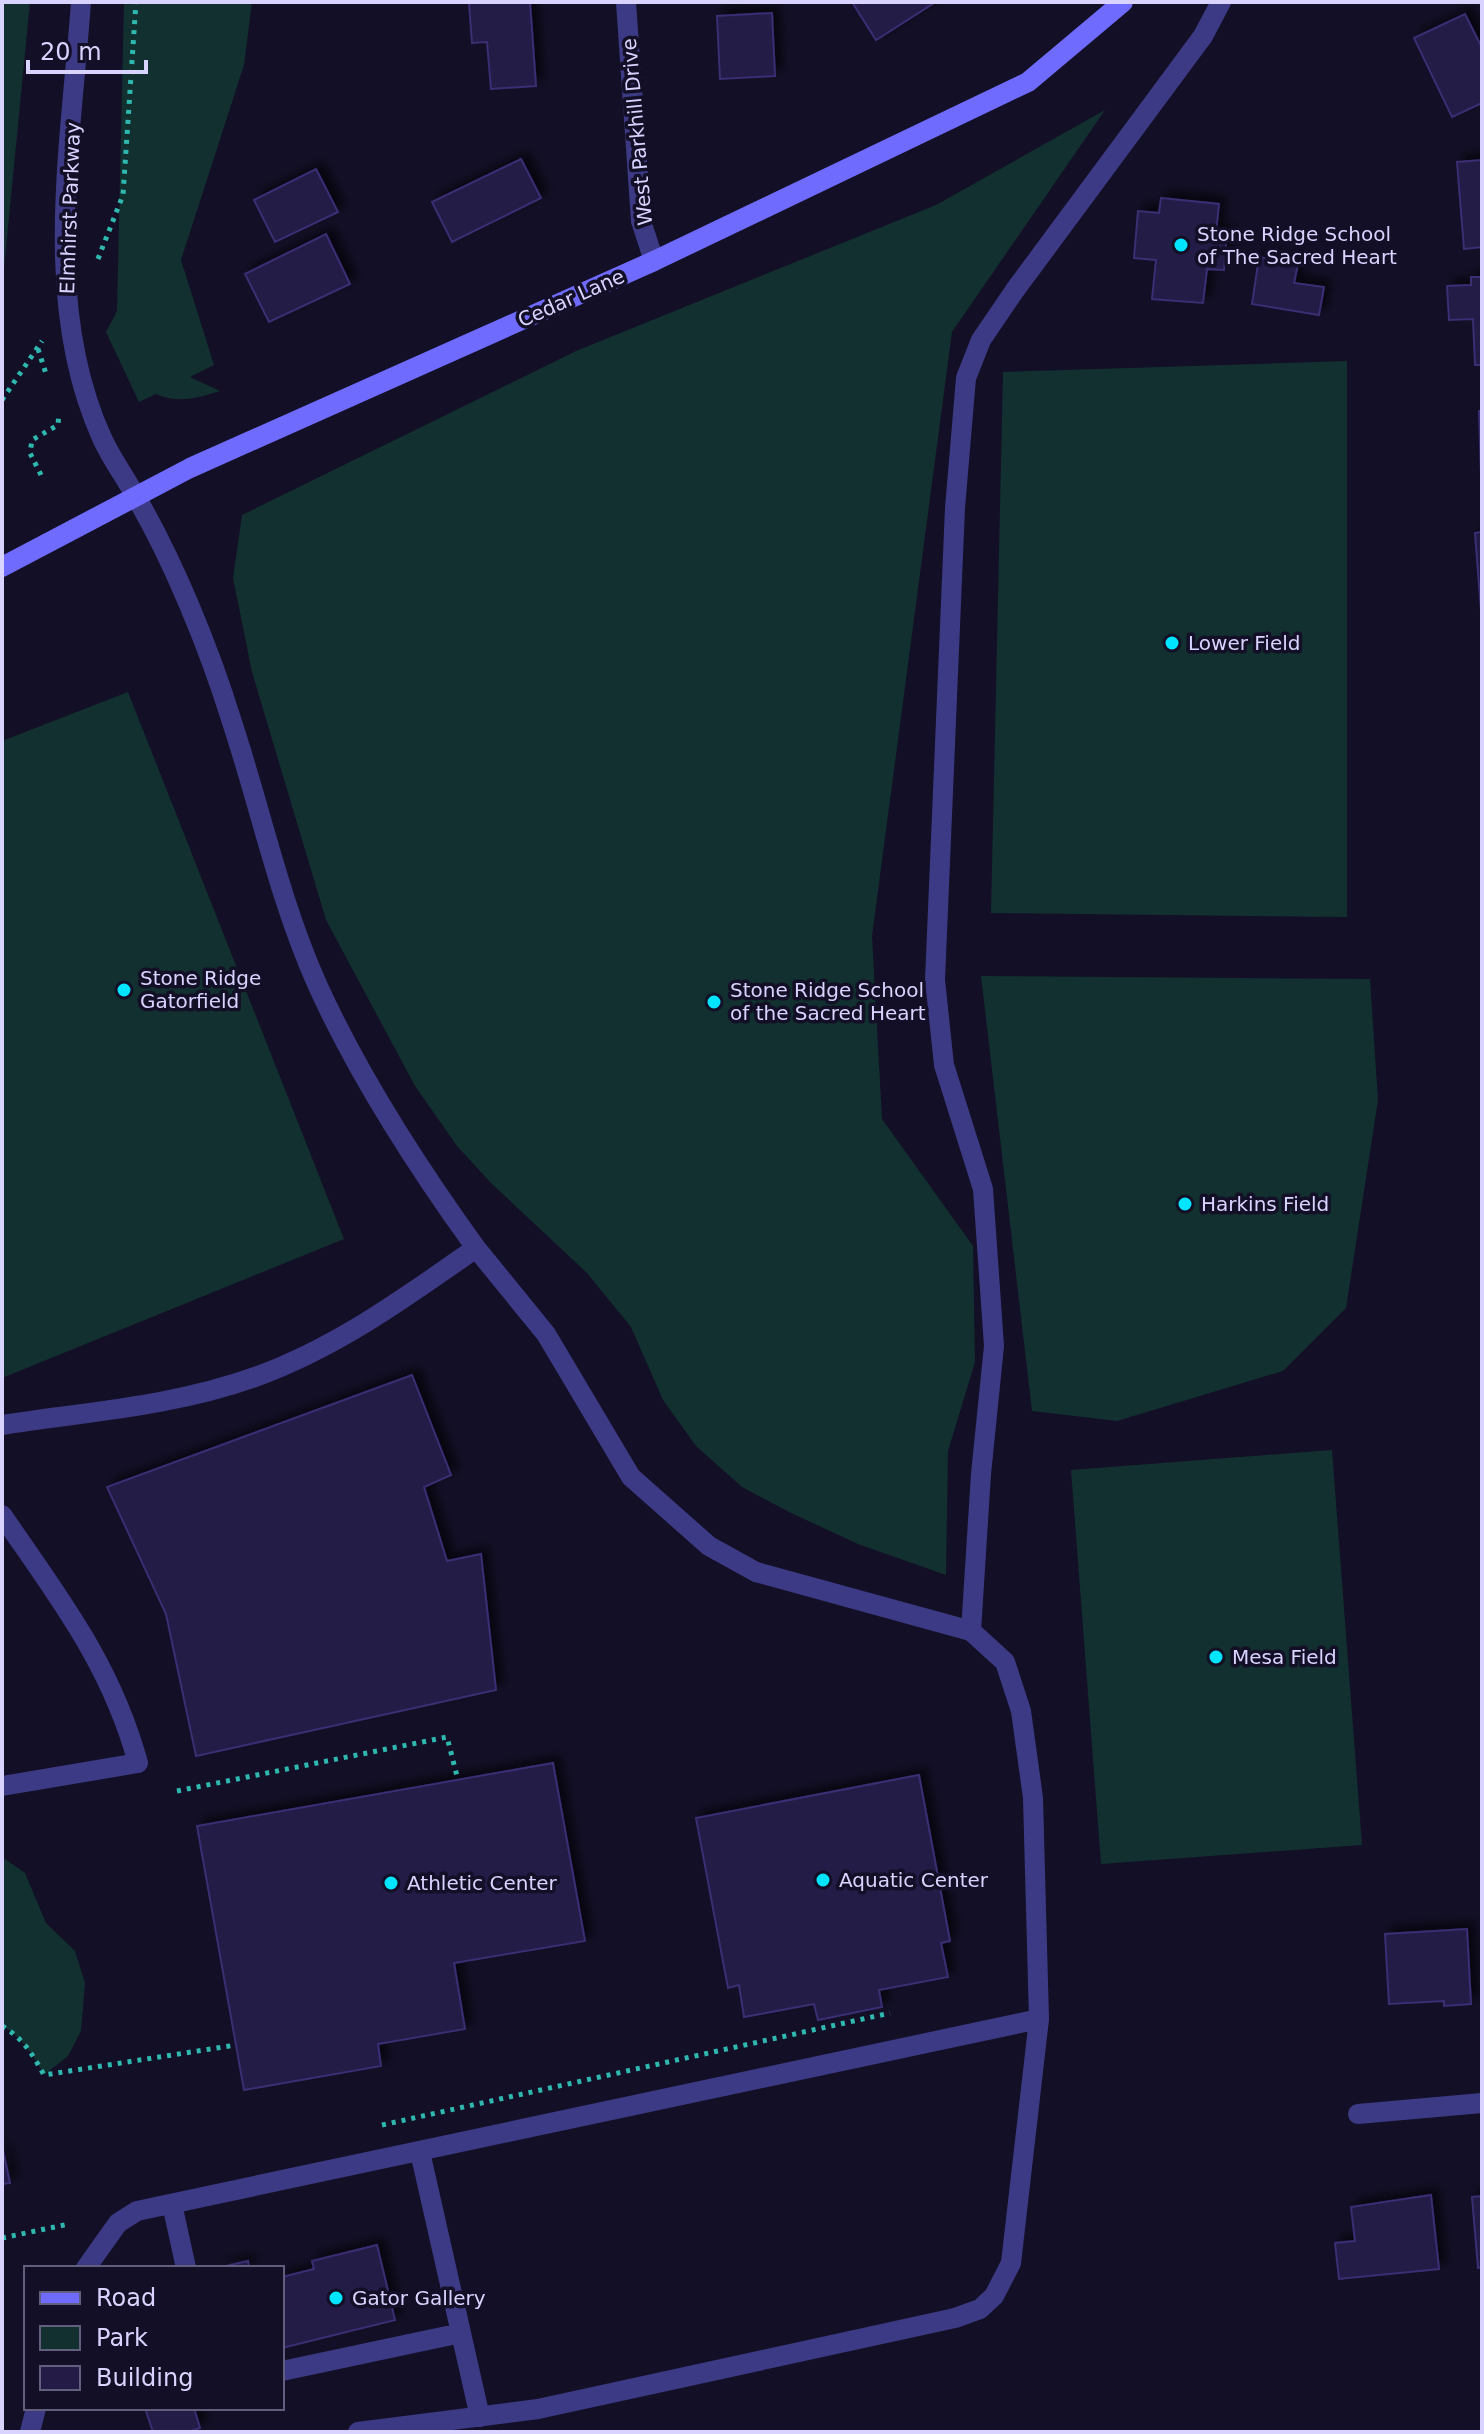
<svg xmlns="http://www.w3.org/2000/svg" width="1484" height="2434" font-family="'DejaVu Sans',sans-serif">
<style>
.green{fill:#12302f}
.building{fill:#241b47;stroke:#3b2d73;stroke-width:2;filter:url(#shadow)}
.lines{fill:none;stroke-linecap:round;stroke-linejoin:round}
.path{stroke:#2fb8b0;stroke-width:5;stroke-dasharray:4 6;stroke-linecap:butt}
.lane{stroke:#3d3a85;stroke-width:20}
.street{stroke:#3d3a85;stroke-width:20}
.secondary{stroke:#6f6bff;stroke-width:20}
.poi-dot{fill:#00e5ff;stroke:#130f26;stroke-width:3}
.labels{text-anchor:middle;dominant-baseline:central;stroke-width:7;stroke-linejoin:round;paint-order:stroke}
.street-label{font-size:20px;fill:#d9d4ff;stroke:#130f26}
.poi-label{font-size:20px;fill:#d9d4ff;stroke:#130f26;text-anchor:start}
</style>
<defs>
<filter id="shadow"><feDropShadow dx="7" dy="-7" stdDeviation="4" flood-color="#0009"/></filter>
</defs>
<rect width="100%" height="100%" fill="#130f26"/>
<path class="green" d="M2 2H30L2 289Z
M124 2H252L244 65 181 260 214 365 190 377 220 391C198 398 178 404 156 394L139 402 106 332 117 311Z
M1105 110 952 332 872 936 882 1119 973 1246 975 1362 948 1451 946 1575 858 1544 791 1513 742 1487 696 1446 663 1400 631 1327 587 1273 492 1184 457 1146 415 1086 326 920 252 672 233 578 242 515 576 351 936 205Z
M1347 361V917L991 913 1003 372Z
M128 692 344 1239 2 1378V741Z
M981 976 1370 979 1378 1100 1346 1308 1283 1371 1117 1421 1032 1411Z
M1332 1450 1362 1845 1101 1864 1071 1470Z
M2 1857 25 1873 46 1923 75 1951 85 1983 81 2031 68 2056 44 2075C33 2055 23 2038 2 2026Z"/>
<path class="building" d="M530 2 536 86 491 89 487 42 472 43 469 3Z
M852 2H934V3L876 40Z
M772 13 775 76 720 79 717 16Z
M1465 14 1482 48V103L1452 117 1414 38Z
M521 159 541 198 452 242 432 202Z
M1482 160V247L1464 249 1457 162Z
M316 169 338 212 275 242 254 200Z
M1161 198 1219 204 1216 232 1227 233 1224 270 1207 269 1203 303 1152 299 1156 260 1134 258 1138 211 1159 213Z
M326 234 350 284 269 322 245 274Z
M1259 257 1298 264 1294 283 1324 287 1319 315 1252 304Z
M1471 277H1482V365H1475L1473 319 1449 320 1447 286 1471 285Z
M1479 411H1482V507Z
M1482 532V611H1481L1475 533Z
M412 1375 451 1475 424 1487 447 1561 481 1554 496 1690 196 1756 166 1614 107 1487Z
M553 1763 585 1941 454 1963 465 2029 378 2044 381 2066 244 2090 197 1826Z
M919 1775 950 1941 941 1943 948 1977 879 1990 882 2007 818 2020 814 2004 744 2017 739 1985 728 1988 696 1818Z
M1467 1929 1471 2004 1444 2006V2001L1389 2004 1385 1934Z
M2 2146 10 2183 2 2184Z
M1431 2195 1439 2269 1339 2279 1335 2243 1355 2241 1351 2207Z
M1482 2196V2267L1478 2268 1472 2197Z
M377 2245 395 2320 282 2348V2277L314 2269 312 2261Z
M248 2261 249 2268H217Z
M145 2408H194L200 2428 187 2432H153Z"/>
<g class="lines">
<path class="path" d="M98 259 123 195 136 2
M38 349 47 377
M2 400 42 341
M41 475 30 453 32 440 58 425 59 413
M177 1791 447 1737 458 1780
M2 2026C23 2038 33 2055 44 2075L236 2045
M382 2125 890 2013
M2 2238 69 2224"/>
<path class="lane" d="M2 1425C86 1412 175 1406 255 1377 336 1348 406 1297 476 1248 416 1165 359 1077 317 984 279 899 260 806 231 719 209 648 173 560 136 497
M2 1515C59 1598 111 1664 138 1763L2 1786
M971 1631 981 1474 994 1346 983 1189 944 1065 935 980 955 508 966 378 981 340 1015 290 1203 36 1221 2
M420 2152 480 2417
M172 2204 186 2268
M86 2268 118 2223 137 2211 1039 2019
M282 2371 461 2333
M30 2432 36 2408
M358 2432 538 2409 955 2318 980 2309 994 2296 1011 2263 1039 2019 1033 1798 1021 1711 1005 1662 971 1631 756 1572 709 1546 631 1477 546 1334 476 1248"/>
<path class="street" d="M81 2C71 144 41 304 102 438 111 458 125 477 136 497
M626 2 641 221 654 261
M1358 2114 1482 2103"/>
<path class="secondary" d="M2 567 190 468 654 261 1028 82 1123 2"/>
</g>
<g class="poi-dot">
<circle cx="1181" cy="245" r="8"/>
<circle cx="1172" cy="643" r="8"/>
<circle cx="124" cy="990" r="8"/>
<circle cx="714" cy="1002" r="8"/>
<circle cx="1185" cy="1204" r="8"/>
<circle cx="1216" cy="1657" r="8"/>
<circle cx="823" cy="1880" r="8"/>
<circle cx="391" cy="1883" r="8"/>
<circle cx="336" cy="2298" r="8"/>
</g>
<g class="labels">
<g class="street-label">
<text transform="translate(637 132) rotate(-95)">West Parkhill Drive</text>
<text transform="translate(70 208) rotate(-88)">Elmhirst Parkway</text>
<text transform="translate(571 298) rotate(-24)">Cedar Lane</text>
</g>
<g class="poi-label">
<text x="1197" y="234">Stone Ridge School<tspan x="1197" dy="23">of The Sacred Heart</tspan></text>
<text x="1188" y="643">Lower Field</text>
<text x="140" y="978">Stone Ridge<tspan x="140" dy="23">Gatorfield</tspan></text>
<text x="730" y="990">Stone Ridge School<tspan x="730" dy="23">of the Sacred Heart</tspan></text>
<text x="1201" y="1204">Harkins Field</text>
<text x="1232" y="1657">Mesa Field</text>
<text x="839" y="1880">Aquatic Center</text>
<text x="407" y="1883">Athletic Center</text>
<text x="352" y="2298">Gator Gallery</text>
</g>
</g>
<rect width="1484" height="2434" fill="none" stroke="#d9d4ff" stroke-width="8"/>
<rect x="24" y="2266" width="260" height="144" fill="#130f26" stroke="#625e7d" stroke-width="2"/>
<rect x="40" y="2292" width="40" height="12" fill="#6f6bff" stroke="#625e7d" stroke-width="2"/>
<text x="96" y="2306" font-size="24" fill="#d9d4ff">Road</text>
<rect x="40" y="2326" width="40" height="24" fill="#12302f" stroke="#625e7d" stroke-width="2"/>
<text x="96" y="2346" font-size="24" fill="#d9d4ff">Park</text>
<rect x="40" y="2366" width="40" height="24" fill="#241b47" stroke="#625e7d" stroke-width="2"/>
<text x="96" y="2386" font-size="24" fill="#d9d4ff">Building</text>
<path d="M28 60v12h118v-12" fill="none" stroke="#d9d4ff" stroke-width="4"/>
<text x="40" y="60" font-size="24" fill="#d9d4ff" stroke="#130f26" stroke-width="6" paint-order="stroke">20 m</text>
</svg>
